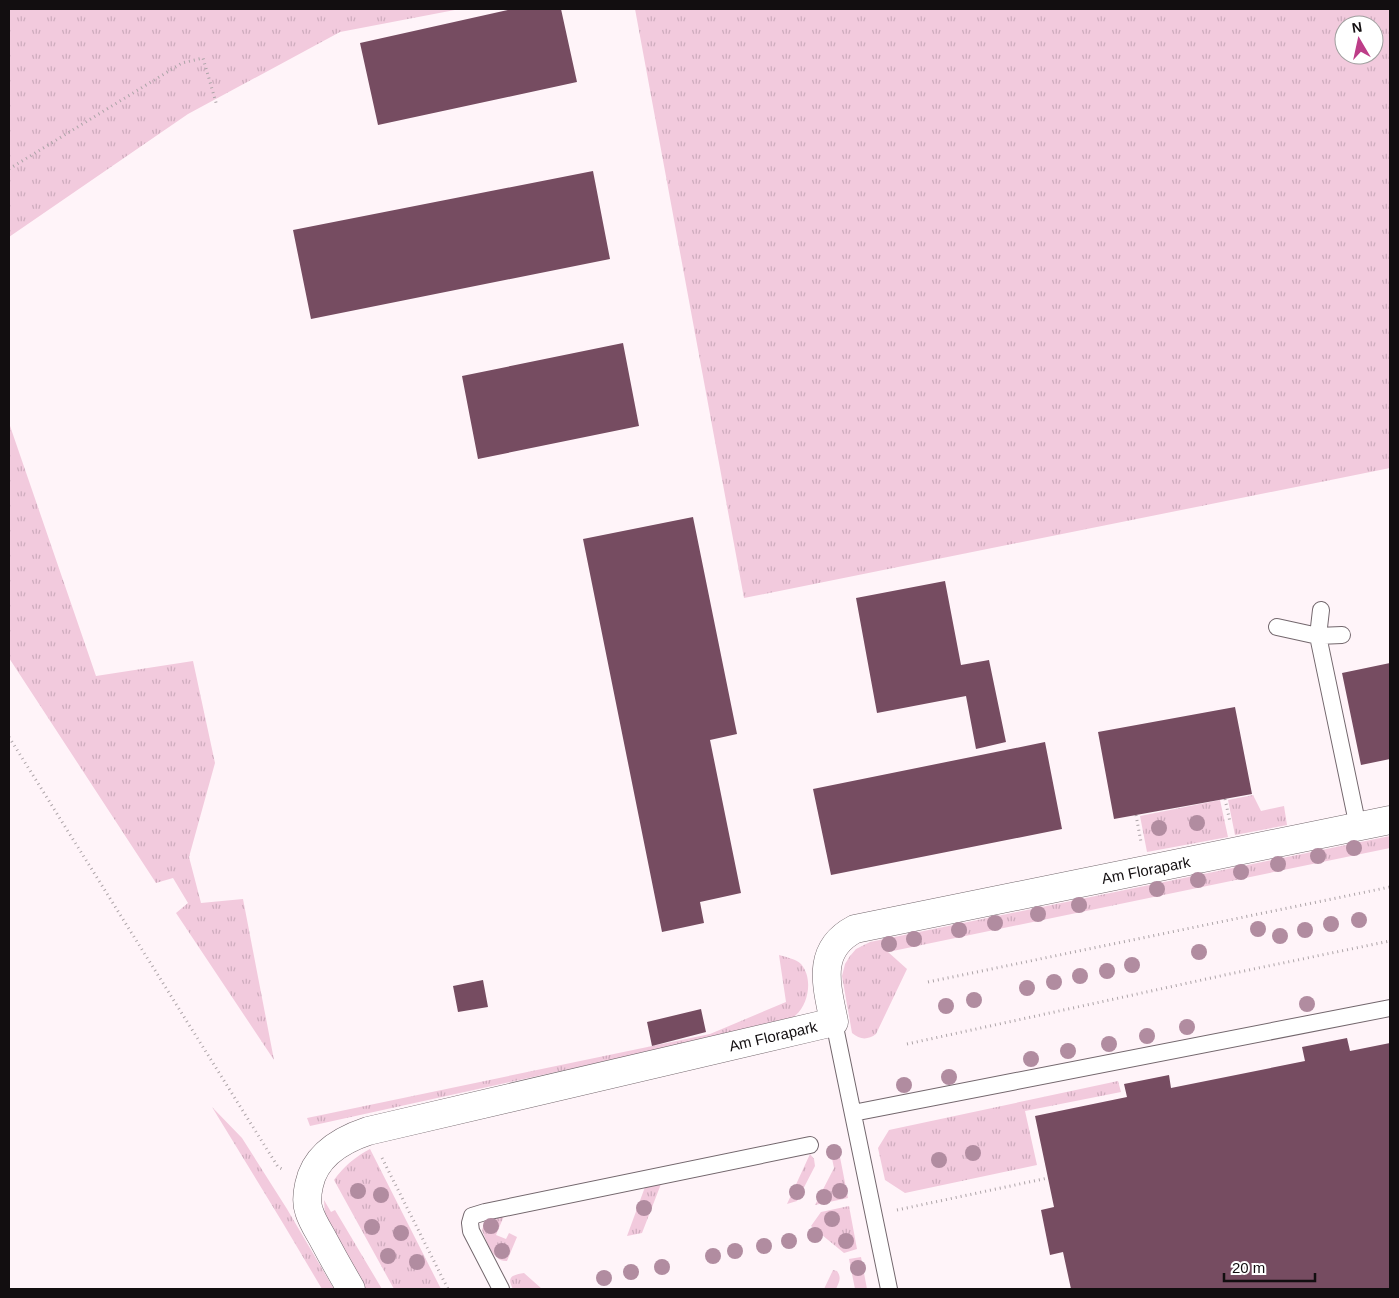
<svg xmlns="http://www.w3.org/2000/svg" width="1399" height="1298" font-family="Arial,sans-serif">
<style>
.grass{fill:url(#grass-tufts);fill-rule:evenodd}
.building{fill:#764c61}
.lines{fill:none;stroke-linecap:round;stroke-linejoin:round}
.lane-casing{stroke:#73676d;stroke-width:18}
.street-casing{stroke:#73676d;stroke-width:29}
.path{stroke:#ada4a8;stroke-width:3;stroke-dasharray:1 4;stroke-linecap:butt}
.lane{stroke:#fff;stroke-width:16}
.street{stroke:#fff;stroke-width:28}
.tree{fill:#b18ca0}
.labels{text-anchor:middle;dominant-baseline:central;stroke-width:5;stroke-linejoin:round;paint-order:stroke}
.street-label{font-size:15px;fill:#120e10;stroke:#fff}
</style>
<defs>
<pattern id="grass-tufts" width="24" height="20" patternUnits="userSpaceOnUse" patternTransform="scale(1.25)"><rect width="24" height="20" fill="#f2cadd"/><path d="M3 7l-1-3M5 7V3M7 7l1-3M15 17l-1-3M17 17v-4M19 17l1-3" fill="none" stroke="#ceacbd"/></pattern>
</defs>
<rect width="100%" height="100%" fill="#fff4f9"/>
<path class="grass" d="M9 9H460L340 32 188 114 9 237Z
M635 9H1390V468L744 598ZM1344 25H1374V55H1344Z
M9 423 96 676 193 661 215 763 189 857 201 903 243 899 274 1060 176 913 188 903 173 878 156 883 9 658V625L10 623 9 620Z
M1253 795 1261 811 1284 806 1287 825 1235 835 1228 800Z
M1220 800 1228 837 1147 852 1140 816Z
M1390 836V848L888 952 907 969 876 1034C868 1040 860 1040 852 1033L842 976 845 964 850 956 856 949 870 942Z
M779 955C786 957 796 959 801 964 813 978 809 1003 796 1015 791 1020 781 1022 774 1024L310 1126 307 1118 710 1034 786 1002Z
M1118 1081 1121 1092 1025 1111 1037 1165 905 1193 885 1180 878 1148 889 1130Z
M212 1107 242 1138 287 1209 334 1289H322L284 1225Z
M838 1147 848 1198 815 1205 834 1168 830 1149Z
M370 1149 441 1289H394L334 1180C344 1166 355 1157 370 1149Z
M810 1154 814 1159 815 1166 797 1201 787 1204Z
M661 1184 642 1233 627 1236 645 1187Z
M324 1200 331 1212 335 1210 382 1289H364L325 1217Z
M849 1206 857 1249 844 1253 811 1226 821 1212Z
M504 1216 496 1235 506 1239 509 1233 517 1237 507 1261C493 1262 487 1242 482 1230L485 1221Z
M861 1257 867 1289H855L849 1259Z
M833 1270 837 1271C842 1278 839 1282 836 1289H824Z
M524 1273 542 1289H513C506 1276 513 1275 524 1273Z"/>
<path class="building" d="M512 9H561L577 82 378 125 360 43Z
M593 171 610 259 311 319 293 230Z
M623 343 639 426 478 459 462 376Z
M693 517 737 734 710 740 741 893 700 902 704 923 662 932 583 539Z
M945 581 961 665 989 660 1006 742 976 749 966 696 877 713 856 598Z
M1390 663V759L1361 765 1342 673Z
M1235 707 1252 794 1114 819 1098 732Z
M1045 742 1062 829 831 875 813 789Z
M483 980 488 1007 458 1012 453 986Z
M701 1009 706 1032 652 1046 647 1022Z
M1347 1038 1350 1051 1390 1043V1289H1071L1063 1252 1050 1255 1041 1210 1054 1207 1035 1116 1127 1097 1124 1084 1169 1075 1171 1088 1305 1061 1302 1047Z"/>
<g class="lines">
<g class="lane-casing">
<path id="lane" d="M1321 610 1318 636 1358 827
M1277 627 1318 636 1342 635
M834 1022 889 1289
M853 1113 1390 1008
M501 1289 471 1231 470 1223 472 1216 485 1212 810 1145"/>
</g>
<g class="street-casing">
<path id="street" d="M351 1289C341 1272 332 1256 323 1239 318 1230 312 1221 309 1211 306 1203 307 1194 309 1185 315 1155 341 1140 368 1131L834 1022C827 986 815 950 855 929L1390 820"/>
</g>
<path class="path" d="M9 169 182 63 203 58 217 106
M9 737 278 1167 284 1170
M1225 799 1230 822
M1136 815 1141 842
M928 982 1390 887
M907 1044 1234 973 1390 941
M382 1158 448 1289
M897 1210 1048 1178"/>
<use href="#lane" class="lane"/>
<use href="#street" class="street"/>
</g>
<g class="tree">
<circle cx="1197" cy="823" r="8"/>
<circle cx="1159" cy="828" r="8"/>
<circle cx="1354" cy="848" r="8"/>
<circle cx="1318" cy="856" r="8"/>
<circle cx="1278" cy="864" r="8"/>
<circle cx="1241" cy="872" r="8"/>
<circle cx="1198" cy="880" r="8"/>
<circle cx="1157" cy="889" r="8"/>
<circle cx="1079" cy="905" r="8"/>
<circle cx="1038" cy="914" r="8"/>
<circle cx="1359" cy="920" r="8"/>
<circle cx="995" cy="923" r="8"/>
<circle cx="1331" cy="924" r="8"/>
<circle cx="1258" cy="929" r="8"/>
<circle cx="959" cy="930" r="8"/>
<circle cx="1305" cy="930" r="8"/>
<circle cx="1280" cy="936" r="8"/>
<circle cx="914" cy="939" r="8"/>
<circle cx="889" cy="944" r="8"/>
<circle cx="1199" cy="952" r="8"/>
<circle cx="1132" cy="965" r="8"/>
<circle cx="1107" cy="971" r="8"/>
<circle cx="1080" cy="976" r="8"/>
<circle cx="1054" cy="982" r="8"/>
<circle cx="1027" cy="988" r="8"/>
<circle cx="974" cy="1000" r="8"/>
<circle cx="1307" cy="1004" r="8"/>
<circle cx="946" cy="1006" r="8"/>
<circle cx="1187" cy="1027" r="8"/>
<circle cx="1147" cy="1036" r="8"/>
<circle cx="1109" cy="1044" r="8"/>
<circle cx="1068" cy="1051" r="8"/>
<circle cx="1031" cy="1059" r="8"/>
<circle cx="949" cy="1077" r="8"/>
<circle cx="904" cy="1085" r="8"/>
<circle cx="834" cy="1152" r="8"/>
<circle cx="973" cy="1153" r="8"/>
<circle cx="939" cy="1160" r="8"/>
<circle cx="358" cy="1191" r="8"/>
<circle cx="840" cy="1191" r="8"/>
<circle cx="797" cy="1192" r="8"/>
<circle cx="381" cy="1195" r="8"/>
<circle cx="824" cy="1197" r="8"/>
<circle cx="644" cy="1208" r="8"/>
<circle cx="832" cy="1219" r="8"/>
<circle cx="491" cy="1226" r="8"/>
<circle cx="372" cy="1227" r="8"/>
<circle cx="401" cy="1233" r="8"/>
<circle cx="815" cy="1235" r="8"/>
<circle cx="789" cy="1241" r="8"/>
<circle cx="846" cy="1241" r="8"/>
<circle cx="764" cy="1246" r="8"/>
<circle cx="502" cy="1251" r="8"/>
<circle cx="735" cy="1251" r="8"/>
<circle cx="388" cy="1256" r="8"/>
<circle cx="713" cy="1256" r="8"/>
<circle cx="417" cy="1262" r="8"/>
<circle cx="662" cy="1267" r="8"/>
<circle cx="858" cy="1268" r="8"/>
<circle cx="631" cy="1272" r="8"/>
<circle cx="604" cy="1278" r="8"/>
</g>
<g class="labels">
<g class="street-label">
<text transform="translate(1146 870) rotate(-11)">Am Florapark</text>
<text transform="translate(773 1036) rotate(-13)">Am Florapark</text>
</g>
</g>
<rect width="1399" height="1298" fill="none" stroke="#120e10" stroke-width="20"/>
<g transform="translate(1359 40) rotate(351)"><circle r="24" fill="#ffffff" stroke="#a09f9f"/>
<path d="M0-4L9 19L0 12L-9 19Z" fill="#bd3d88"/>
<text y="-8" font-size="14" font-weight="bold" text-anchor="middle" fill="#120e10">N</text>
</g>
<path d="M1224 1273v8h91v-8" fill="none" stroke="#120e10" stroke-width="2.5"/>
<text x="1232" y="1273" font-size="15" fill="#120e10" stroke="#ffffff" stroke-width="4" paint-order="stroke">20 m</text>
</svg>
